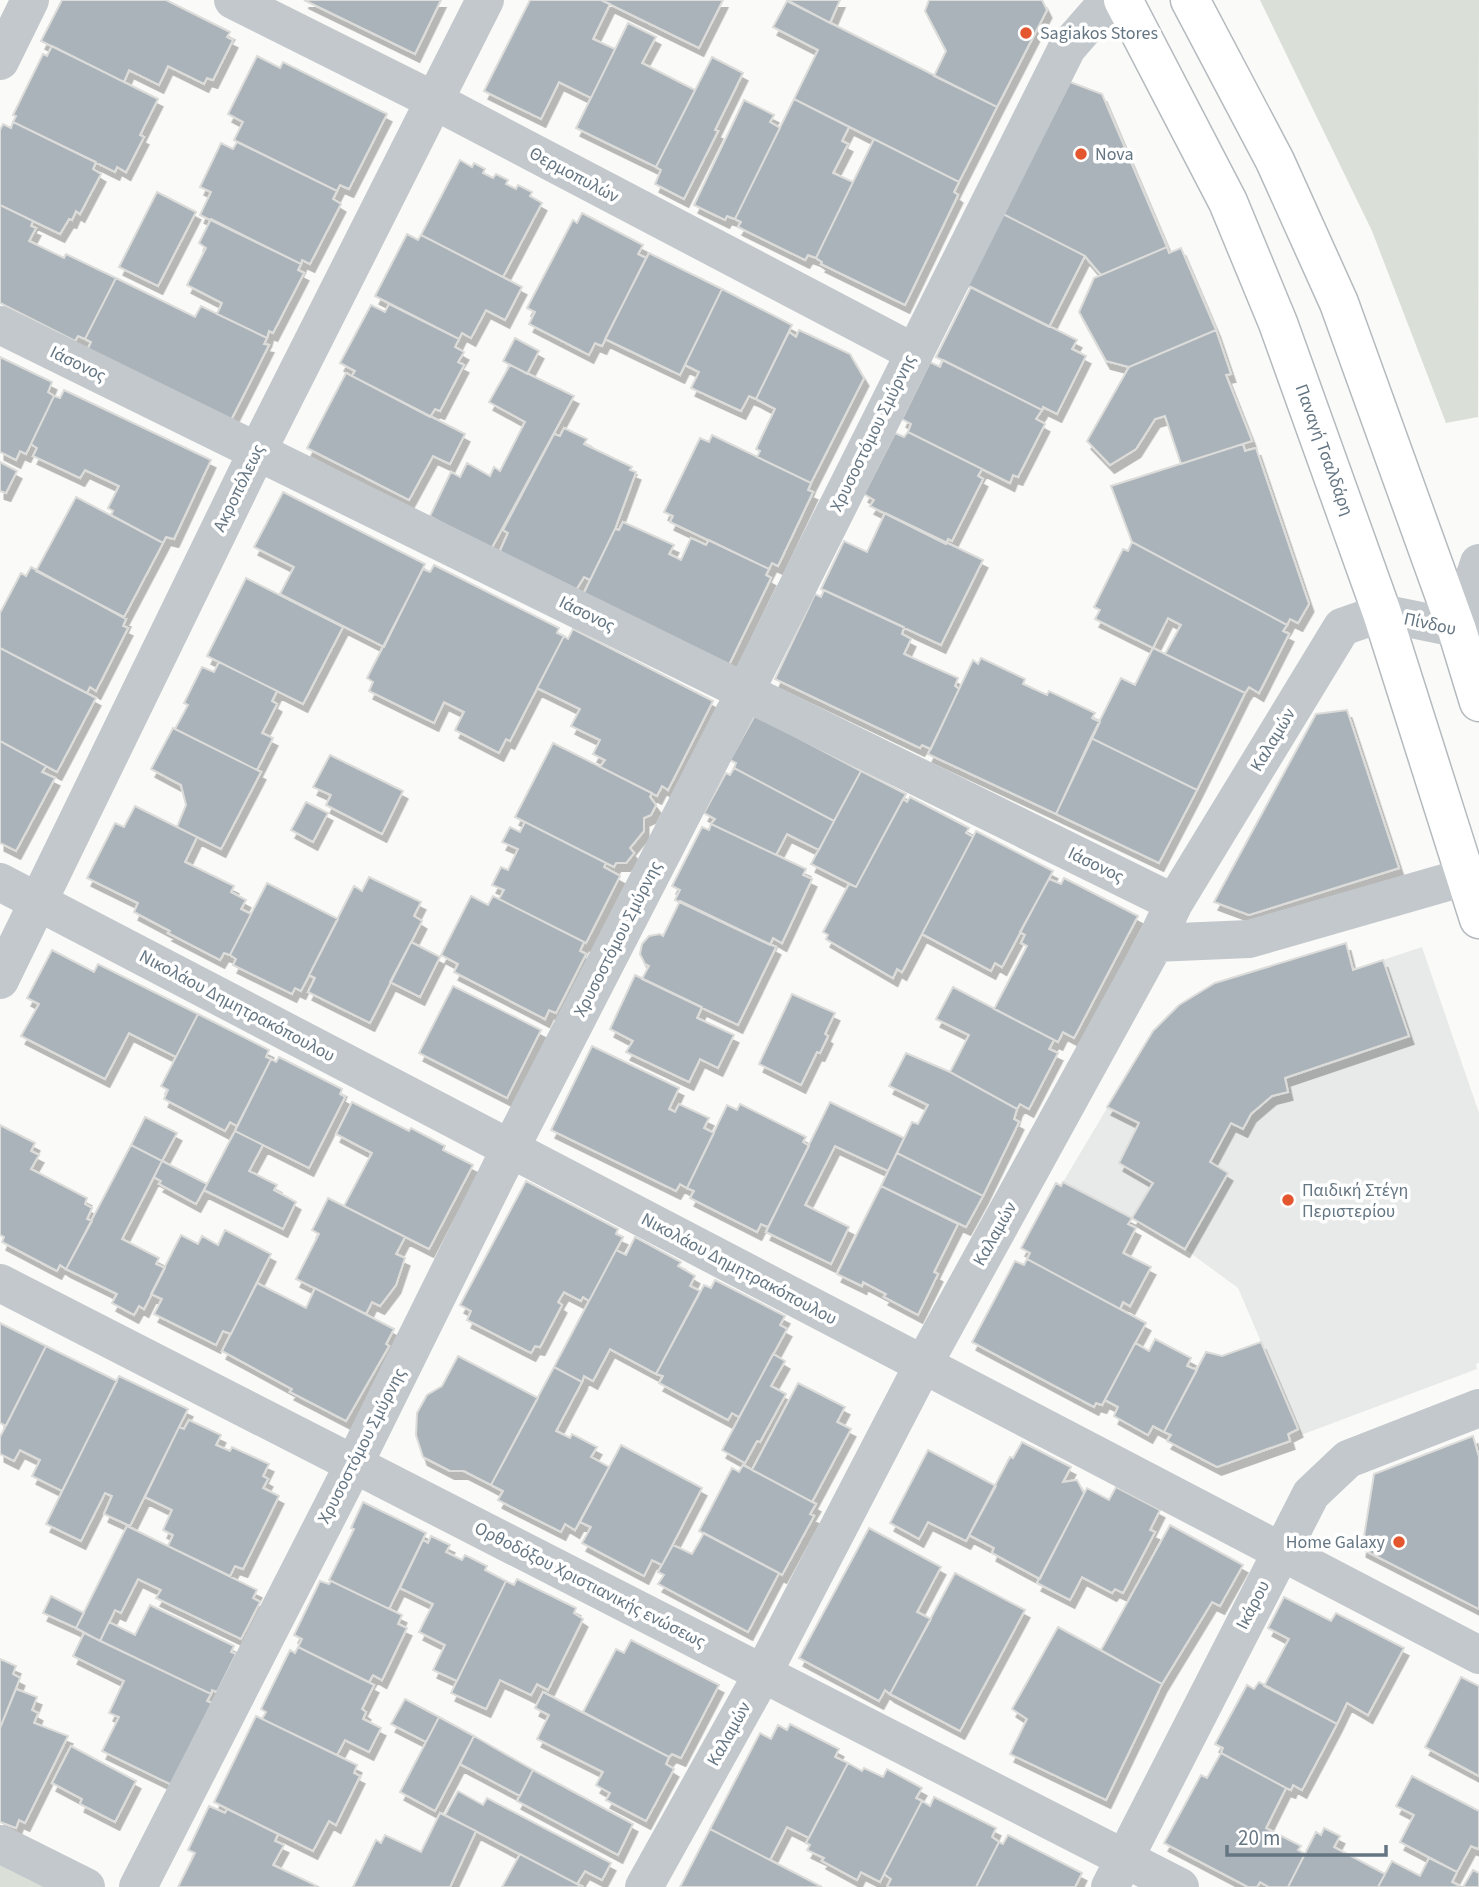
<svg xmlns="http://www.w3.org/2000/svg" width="1479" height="1887" font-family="'Source Sans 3',sans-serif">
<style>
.built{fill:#e8e9e9}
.green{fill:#dadfd7}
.building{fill:#aab3b9;stroke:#dcdcda;stroke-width:2;filter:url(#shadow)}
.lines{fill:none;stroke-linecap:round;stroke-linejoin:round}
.major-casing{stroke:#b5babe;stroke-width:41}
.minor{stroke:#c3c8cc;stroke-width:38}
.major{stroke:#fff;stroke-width:38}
.poi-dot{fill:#e4572e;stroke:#fff;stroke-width:2.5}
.labels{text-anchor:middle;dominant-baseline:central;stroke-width:7;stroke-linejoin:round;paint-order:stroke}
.poi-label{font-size:18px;fill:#657683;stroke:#fff;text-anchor:start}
.street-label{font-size:18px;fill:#657683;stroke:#fff}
</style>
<defs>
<filter id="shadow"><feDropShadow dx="4.5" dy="8" stdDeviation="0" flood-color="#0004"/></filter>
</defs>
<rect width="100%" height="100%" fill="#fafaf8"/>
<path class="built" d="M1346 943 1353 970 1422 947 1479 1113V1363L1476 1364 1477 1369 1301 1435 1238 1288 1185 1249 1063 1182 1153 1031 1179 1005 1215 983Z"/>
<path class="green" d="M1260 0H1479L1478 417 1446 423 1372 231Z
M0 1860 54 1887H0Z"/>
<path class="building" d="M62 0H166L230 32 227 37 233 40 213 80 207 78 204 84 168 66 159 85 129 70 124 82 41 41Z
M304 0H441L415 54Z
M530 0H601L610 4 593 39 615 49 591 98 559 82 541 119 484 91Z
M601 0H723L699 48Z
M787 0H840L830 23Z
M929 0H1042L1047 10 997 107 934 76 946 51 925 11Z
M787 1 997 107 959 182 794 99 818 50 773 27Z
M628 23 656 37 642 63 695 90 656 167 576 128Z
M52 46 158 99 140 135 144 137 126 172 117 167 115 172 13 122 16 116 13 115 43 54 47 56Z
M257 56 280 68 283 62 387 114 349 189 340 185 337 191 234 140 243 122 228 114Z
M712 57 743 73 715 130 718 131 684 199 655 184 661 170 656 167Z
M1070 82 1102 94 1167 247 1101 275 1085 256 1003 214Z
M794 99 849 127 842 141 848 144 833 173 853 182 816 258 808 255 805 260 738 227 741 222 735 219Z
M744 100 774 115 770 122 780 128 735 219 727 216 725 220 694 205Z
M13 122 96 162 93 169 101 174 80 214 76 211 72 220 69 219 60 234 0 205V130L3 124 11 128Z
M874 139 959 182 954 192 958 195 905 305 821 264 822 262 816 258Z
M237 142 337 191 333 199 341 204 310 264 302 260 301 264 200 215 211 192 200 187 221 143 233 149Z
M460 160 472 167 474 163 485 169 483 173 493 178 496 174 508 180 506 184 516 189 518 185 532 192 530 196 542 203 503 277 421 235Z
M157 192 196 212 158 286 119 267Z
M0 205 33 221 31 226 36 228 29 241 64 258 66 254 116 278 85 339 78 336 75 341 0 303Z
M582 213 643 245 638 254 646 258 602 346 595 343 589 355 529 324 535 312 527 308 573 220 577 223Z
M1003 214 1085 256 1049 327 966 285Z
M211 219 301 264 298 270 304 273 273 333 269 331 267 338 217 314 222 303 187 285 206 248 199 243Z
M407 234 418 240 421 235 522 287 505 320 486 310 471 338 462 333 459 339 375 296Z
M1167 247 1169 253 1181 248 1216 330 1129 367 1106 361 1079 312 1094 278Z
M649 253 722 289 680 375 605 339Z
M116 278 195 317 201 306 267 338 264 344 269 345 230 422 87 351 91 342 85 339Z
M971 287 1077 340 1072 349 1086 356 1057 414 1043 407 1042 410 936 357Z
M722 289 792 325 756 399 749 396 741 411 691 388 699 372 685 365Z
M389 304 459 339 455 347 464 352 458 362 464 365 440 411 435 409 430 417 352 376 355 371 340 363 371 305 385 312Z
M799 330 850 354 864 378 811 483 757 457 760 451 756 449 775 409 756 399 789 332 796 337Z
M1216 330 1231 374 1226 375 1252 441 1181 464 1165 416 1155 419 1136 449 1110 465 1087 441 1129 367Z
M515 338 539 351 527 374 503 361Z
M0 357 52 382 48 392 54 396 31 444 26 454 20 451 16 460 0 452Z
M943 360 1042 410 1036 419 1045 424 1018 477 1013 475 1010 483 908 432 911 424 902 419 930 362 940 367Z
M510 365 574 396 490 551 430 516 451 472 460 477 467 463 490 476 494 467 500 471 525 422 489 402Z
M346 373 465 434 450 464 433 456 409 500 307 448Z
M64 390 211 460 174 539 166 537 163 543 111 515 113 511 108 508 119 486 85 470 80 478 33 456 37 448 31 444 54 396 60 398Z
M564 428 587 439 584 444 632 467 630 470 636 472 615 529 590 580 584 577 576 590 499 553 508 533 503 530 554 434 560 436Z
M908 432 982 469 978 476 983 479 952 541 948 539 946 544 870 506 874 500 864 494 895 433 904 437Z
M712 435 811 483 808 490 813 492 778 566 772 563 769 569 670 522 673 516 664 512 700 438 709 442Z
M1243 444 1245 451 1256 448 1309 604 1298 623 1290 619 1287 625 1132 542 1111 486Z
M0 462 17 471 6 493 0 491Z
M283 492 425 564 384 647 280 594 294 567 254 547Z
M76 497 163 543 124 617 36 571Z
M885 513 983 560 941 645 821 589 844 541 867 552Z
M623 522 674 545 669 554 681 560 691 538 706 545 709 540 769 569 766 575 771 578 726 671 580 601 615 529 619 530Z
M1132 542 1287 625 1283 631 1289 634 1259 693 1249 687 1245 693 1165 654 1181 625 1168 618 1153 648 1095 619 1100 610 1094 607 1123 549 1128 551Z
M434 565 559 628 557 633 564 636 510 741 506 739 499 753 455 730 464 712 444 702 434 723 369 691 373 682 367 678 423 569 430 572Z
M31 567 126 619 123 626 128 628 96 691 90 687 87 693 0 648V613L21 573 26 576Z
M246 578 343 627 303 704 207 656Z
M824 590 904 627 902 634 911 639 904 654 958 678 955 686 959 689 931 749 922 745 920 748 775 679 815 594 821 597Z
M573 629 713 701 668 790 662 786 657 796 600 767 605 760 593 754 600 740 571 726 580 709 537 688 564 636 568 639Z
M0 648 96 698 57 772 0 741Z
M1153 648 1245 693 1197 790 1091 738 1121 678 1135 685Z
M981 658 1025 679 1023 684 1047 695 1049 691 1095 713 1092 718 1100 722 1056 814 928 754 973 660 978 664Z
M219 662 277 691 272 701 277 704 262 733 273 738 257 770 175 729 188 705 184 703 202 667 214 672Z
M1347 710 1399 868 1249 915 1214 902 1316 714Z
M755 715 861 771 834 821 734 768 736 763 730 760Z
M173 728 261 772 221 849 177 827 186 805 181 785 151 769Z
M1091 738 1197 790 1159 863 1056 814Z
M0 741 46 766 42 772 55 778 16 851 0 843Z
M553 743 652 793 650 797 656 805 651 815 644 818V831L630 848 634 853 626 863H616L614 867 515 817Z
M330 755 403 791 382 834 326 805 331 795 313 787Z
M734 768 834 821 819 850 787 834 776 855 711 824 715 819 704 813 726 773 730 775Z
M861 771 906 794 856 887 811 864Z
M910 797 969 828 966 833 973 837 902 972 897 969 893 978 826 939 828 935 823 932 849 884 856 887 903 799 907 802Z
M306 802 328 813 313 842 291 830Z
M135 806 197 837 185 862 234 886 231 892 246 900 241 909 251 914 230 955 224 953 220 960 168 933 170 931 134 912 138 903 87 878 115 823 124 827Z
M525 822 606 863 604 867 620 876 586 943 499 899 504 890 492 885 501 867 508 870 518 849 502 842 510 827 520 832Z
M711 824 806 869 803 875 812 879 782 943 773 938 770 945 675 900 680 890 672 886 702 827 709 830Z
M976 831 1053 871 1002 967 995 963 991 971 922 934Z
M369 877 421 902 414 916 422 921 370 1023 308 992 315 978 309 975 354 886 362 891Z
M1064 878 1138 916 1074 1038 1063 1032 1058 1042 994 1009 1027 946 1021 943 1025 935 1020 932 1049 879 1061 884Z
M267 883 338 919 301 991 295 988 292 994 233 965 236 959 230 955Z
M471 896 488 905 493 896 584 942 580 951 586 954 556 1013 549 1010 545 1019 454 972 458 964 441 955Z
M680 901 776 947 738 1025 642 979 649 966 645 964 640 954 642 944 649 936 660 934 663 936Z
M411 942 440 957 420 997 390 982Z
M1346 943 1353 970 1383 960 1409 1036 1285 1078 1288 1092 1272 1096 1251 1114 1243 1129 1231 1123 1210 1162 1228 1173 1185 1249 1132 1218 1153 1183 1119 1163 1139 1123 1107 1107 1153 1031 1179 1005 1215 983Z
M52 950 94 972 98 964 198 1014 176 1057 129 1033 105 1079 21 1036 39 1004 27 998Z
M635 975 702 1007 697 1018 734 1035 718 1068 700 1059 689 1082 626 1052 633 1041 610 1029Z
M453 986 541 1030 507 1098 419 1053Z
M953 987 1054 1040 1049 1049 1058 1053 1029 1109 1020 1104 1017 1109 950 1072 969 1035 936 1019Z
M792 994 835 1013 825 1034 828 1036 820 1053 817 1052 801 1085 759 1064Z
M198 1014 269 1050 266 1057 271 1059 237 1126 230 1122 225 1131 164 1099 168 1090 161 1086Z
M592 1046 679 1088 669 1109 675 1112 679 1104 709 1118 704 1128 714 1133 687 1188 680 1184 676 1191 551 1130Z
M906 1053 950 1072 1017 1109 1014 1119 1019 1122 983 1196 897 1153 912 1122 918 1124 928 1105 889 1086Z
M279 1057 342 1089 340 1094 345 1097 309 1168 235 1131 271 1059 276 1062Z
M352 1102 409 1131 411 1128 445 1146 443 1150 473 1165 429 1249 344 1206 372 1153 336 1134Z
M830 1102 904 1138 888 1171 835 1146 805 1205 849 1227 831 1264 766 1232Z
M740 1104 806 1137 803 1142 809 1146 768 1227 761 1224 757 1232 690 1198 694 1191 687 1188 727 1105 737 1110Z
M145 1117 177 1133 162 1161 131 1145Z
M0 1125 35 1143 31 1151 39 1155 31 1169 87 1198 85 1204 92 1208 87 1219 92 1221 66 1269 60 1265 57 1271 2 1242 4 1237 0 1235Z
M235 1131 263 1145 249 1171 277 1185 274 1190 296 1202 283 1229 204 1190Z
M131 1145 162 1161 122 1239 159 1258 156 1264 165 1268 144 1309 139 1306 134 1315 112 1303 117 1294 66 1269Z
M897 1153 983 1196 966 1227 881 1186Z
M162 1161 207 1184 196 1204 159 1184 161 1181 154 1177Z
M526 1181 618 1229 616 1234 623 1237 589 1301 583 1297 581 1301 564 1292 558 1302 562 1305 540 1347 535 1346 531 1353 467 1320 471 1311 460 1305Z
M1063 1182 1132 1218 1128 1224 1136 1228 1123 1253 1151 1267 1130 1306 1123 1302 1120 1309 1027 1259 1030 1253 1021 1248 1056 1183 1061 1186Z
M881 1186 958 1224 934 1272 938 1274 918 1315 884 1297 886 1294 863 1282 862 1286 837 1274Z
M328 1198 405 1237 396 1254 405 1258 396 1285 380 1306 372 1302 366 1314 296 1279 319 1234 312 1230Z
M225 1230 271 1254 231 1334 223 1331 216 1345 154 1314 162 1299 151 1294 181 1235 198 1244 202 1236 218 1245Z
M635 1237 681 1262 678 1266 695 1276 690 1286 700 1291 656 1374 610 1349 593 1381 584 1376 582 1382 554 1367 616 1250 626 1255Z
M1027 1259 1146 1323 1102 1405 1096 1403 1094 1407 972 1342 1015 1261 1024 1265Z
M715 1280 785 1316 780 1325 787 1329 739 1417 732 1413 728 1420 659 1383 663 1376 656 1374 704 1285 711 1288Z
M257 1283 306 1308 315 1288 394 1329 386 1344 389 1346 346 1421 290 1392 292 1389 222 1351Z
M0 1323 46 1346 6 1426 0 1423Z
M1155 1339 1191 1358 1187 1366 1197 1370 1164 1432 1153 1426 1148 1435 1114 1416 1118 1407 1105 1400 1135 1343 1149 1351Z
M1261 1342 1298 1429 1288 1434 1290 1441 1217 1467 1167 1441 1171 1435 1164 1432 1206 1352 1222 1356Z
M46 1346 117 1381 62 1491 32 1476 40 1460 20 1450 14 1461 0 1454V1437Z
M773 1354 785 1361 771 1386 786 1394 760 1442 757 1441 745 1463 722 1450Z
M458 1356 538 1398 491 1485 464 1471H450L423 1457 416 1435 417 1413 427 1395 442 1386Z
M554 1367 582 1382 556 1431 570 1438 572 1434 597 1447 591 1457 609 1467 575 1530 565 1524 561 1532 498 1500 503 1491 491 1485Z
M119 1376 188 1409 130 1526 104 1514 112 1496 105 1493 81 1541 46 1524Z
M798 1383 845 1407 837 1422 851 1429 812 1502 752 1470Z
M189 1420 221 1435 216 1445 230 1451 232 1447 269 1464 263 1476 268 1479 263 1488 279 1496 243 1569 235 1566 230 1576 168 1546 173 1535 163 1530 172 1510 145 1497 179 1427 184 1429Z
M1473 1436 1479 1457V1609L1362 1549 1374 1474Z
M1022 1442 1071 1467 1063 1482 1077 1480 1084 1493 1040 1579 992 1553 994 1548 969 1535 1010 1457 1013 1458Z
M621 1445 702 1488 662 1565 652 1560 644 1576 582 1543 591 1527 580 1522Z
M928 1450 996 1486 966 1541 928 1522 919 1539 890 1523Z
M743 1465 816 1504 810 1514 814 1516 782 1575 699 1531 732 1468 739 1472Z
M1116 1487 1160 1510 1150 1530 1155 1532 1123 1593 1115 1589 1112 1593 1082 1577 1070 1600 1037 1583 1087 1488 1109 1500Z
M363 1502 426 1533 389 1609 329 1580 354 1529 351 1528Z
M1170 1525 1243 1565 1220 1606 1212 1602 1162 1684 1101 1650Z
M127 1526 257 1590 253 1598 260 1602 241 1639 156 1598 161 1590 138 1579 121 1613 115 1610 100 1641 76 1628Z
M869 1528 941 1567 917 1612 931 1619 890 1694 885 1690 879 1701 799 1658Z
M704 1533 779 1573 748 1632 658 1584 664 1575 658 1572 673 1545 692 1554Z
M431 1536 450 1545 446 1552 462 1560 465 1555 487 1566 485 1570 506 1581 457 1681 433 1670 445 1645 419 1632 433 1604 400 1588 423 1540 428 1543Z
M955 1573 1025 1610 960 1731 890 1694Z
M517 1579 576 1608 574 1613 583 1619 548 1690 537 1684 531 1695 500 1680 486 1709 451 1693 506 1581 514 1585Z
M320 1581 329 1584 331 1581 402 1615 398 1624 407 1628 382 1680 373 1675 369 1682 298 1647 302 1639 294 1635Z
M51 1596 84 1613 76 1628 43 1613Z
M1284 1597 1331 1621 1336 1613 1404 1648 1368 1715 1347 1703 1337 1724 1264 1686 1289 1639 1268 1628Z
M150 1605 234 1646 231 1652 236 1654 217 1692 212 1690 211 1694 100 1641 109 1622 135 1635Z
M1058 1627 1162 1684 1106 1800 1010 1754 1027 1719 1012 1709Z
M84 1633 211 1694 207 1701 212 1703 172 1785 102 1751 119 1717 109 1713 124 1681 73 1656Z
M631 1640 719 1685 681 1758 672 1754 669 1757 583 1712 616 1649 624 1653Z
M298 1647 374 1685 362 1709 366 1712 363 1719 381 1728 369 1752 345 1740 337 1755 262 1719 266 1712 261 1709 290 1650 295 1653Z
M0 1659 16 1666 13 1674 20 1678 0 1728Z
M1461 1677 1479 1686V1776L1425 1747Z
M1259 1682 1337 1724 1302 1790 1293 1785 1291 1790 1286 1788 1221 1753 1223 1748 1215 1744 1247 1685 1254 1689Z
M16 1689 37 1697 32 1710 38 1713 34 1723 68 1736 25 1823 19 1820 16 1828 0 1822V1728Z
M543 1692 669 1757 666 1764 674 1769 646 1821 606 1800 610 1793 596 1785 603 1772 537 1739 549 1715 535 1708Z
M405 1699 439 1717 426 1742 391 1724Z
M256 1716 357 1765 354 1773 360 1776 336 1825 329 1821 313 1851 214 1802Z
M439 1717 474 1736 435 1811 400 1792Z
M790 1724 839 1749 835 1757 848 1763 809 1838 787 1827 770 1860 710 1829 760 1733 771 1739 778 1725 787 1730Z
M474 1736 533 1770 520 1796 460 1764Z
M71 1746 136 1781 115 1822 80 1804 82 1799 52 1783Z
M1221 1753 1286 1788 1266 1828 1301 1846 1298 1850 1305 1854 1288 1887H1269L1260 1882 1257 1887H1248L1164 1843 1201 1775 1207 1778Z
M848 1763 862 1771 864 1768 883 1777 887 1769 922 1788 916 1798 922 1801 880 1882 861 1872 857 1880 822 1861 824 1858 807 1850 810 1845 806 1843Z
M533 1770 633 1824 618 1855 517 1801Z
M1412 1776 1479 1811V1846L1478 1849 1471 1846 1457 1872 1400 1842 1414 1815 1396 1806Z
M458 1791 483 1805 487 1798 611 1863 602 1880 585 1871 577 1884 445 1815Z
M934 1797 996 1828 992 1837 999 1842 976 1887H887L891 1879 884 1874 922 1801 930 1806Z
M209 1806 225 1813 227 1809 278 1834 275 1841 284 1845 273 1865 319 1887H178L195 1853 188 1850Z
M440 1813 476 1831 450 1887H353L376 1840 381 1843 385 1835 421 1852Z
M1324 1828 1340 1836 1334 1847 1385 1874 1378 1887H1288L1316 1832 1321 1835Z
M710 1829 770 1860 822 1887H680Z
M1008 1835 1082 1873 1075 1887H976L999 1842 1003 1844Z
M520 1854 577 1884 583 1887H502Z
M1429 1858 1457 1872 1452 1882 1462 1887H1378L1392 1861 1420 1876Z
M1473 1870 1479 1873V1887H1463Z"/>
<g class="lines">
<g class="major-casing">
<path id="major" d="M1123 0 1228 202 1278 323 1382 613 1479 919
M1190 0 1275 161 1339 303 1457 630 1479 702"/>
</g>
<path class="minor" d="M233 0 435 101 913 352
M0 61 30 0
M0 325 1174 903
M1457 630 1479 563
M0 882 1479 1655
M1155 943 1249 939 1479 873
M0 980 257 452 485 0
M0 1283 1180 1887
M0 1844 86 1887
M138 1887 354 1464 510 1149 745 692 1067 48 1109 0
M644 1887 763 1673 923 1365 1155 943 1174 903 1342 627 1382 613 1479 633
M1110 1887 1311 1494 1348 1459 1479 1408"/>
<use href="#major" class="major"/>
</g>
<g class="poi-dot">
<circle cx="1026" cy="33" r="7"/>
<circle cx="1081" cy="154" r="7"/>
<circle cx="1288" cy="1200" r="7"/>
<circle cx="1399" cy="1542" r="7"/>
</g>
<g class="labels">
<g class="poi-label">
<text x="1040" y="33">Sagiakos Stores</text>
<text x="1095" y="154">Nova</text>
<text x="1302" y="1190">Παιδική Στέγη<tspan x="1302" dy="21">Περιστερίου</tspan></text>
<text x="1385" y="1542" text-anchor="end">Home Galaxy</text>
</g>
<g class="street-label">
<text transform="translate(574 175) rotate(28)">Θερμοπυλών</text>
<text transform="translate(78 364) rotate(26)">Ιάσονος</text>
<text transform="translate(873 433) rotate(-64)">Χρυσοστόμου Σμύρνης</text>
<text transform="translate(1324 450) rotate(70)">Παναγή Τσαλδάρη</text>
<text transform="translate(239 488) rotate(-64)">Ακροπόλεως</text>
<text transform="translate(587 614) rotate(26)">Ιάσονος</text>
<text transform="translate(1430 624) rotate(12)">Πίνδου</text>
<text transform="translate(1273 740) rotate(-59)">Καλαμών</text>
<text transform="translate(1096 865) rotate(26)">Ιάσονος</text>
<text transform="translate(618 939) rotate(-63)">Χρυσοστόμου Σμύρνης</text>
<text transform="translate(237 1006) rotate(28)">Νικολάου Δημητρακόπουλου</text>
<text transform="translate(995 1234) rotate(-61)">Καλαμών</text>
<text transform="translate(739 1269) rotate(28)">Νικολάου Δημητρακόπουλου</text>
<text transform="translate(362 1446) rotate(-63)">Χρυσοστόμου Σμύρνης</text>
<text transform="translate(590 1585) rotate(27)">Ορθοδόξου Χριστιανικής ενώσεως</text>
<text transform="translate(1253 1605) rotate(-63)">Ικάρου</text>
<text transform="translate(729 1734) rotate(-61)">Καλαμών</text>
</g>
</g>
<path d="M1227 1845v10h159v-10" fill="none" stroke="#657683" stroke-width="3.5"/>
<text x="1238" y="1845" font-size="21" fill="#657683" stroke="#ffffff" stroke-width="5" paint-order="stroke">20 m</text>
</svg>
